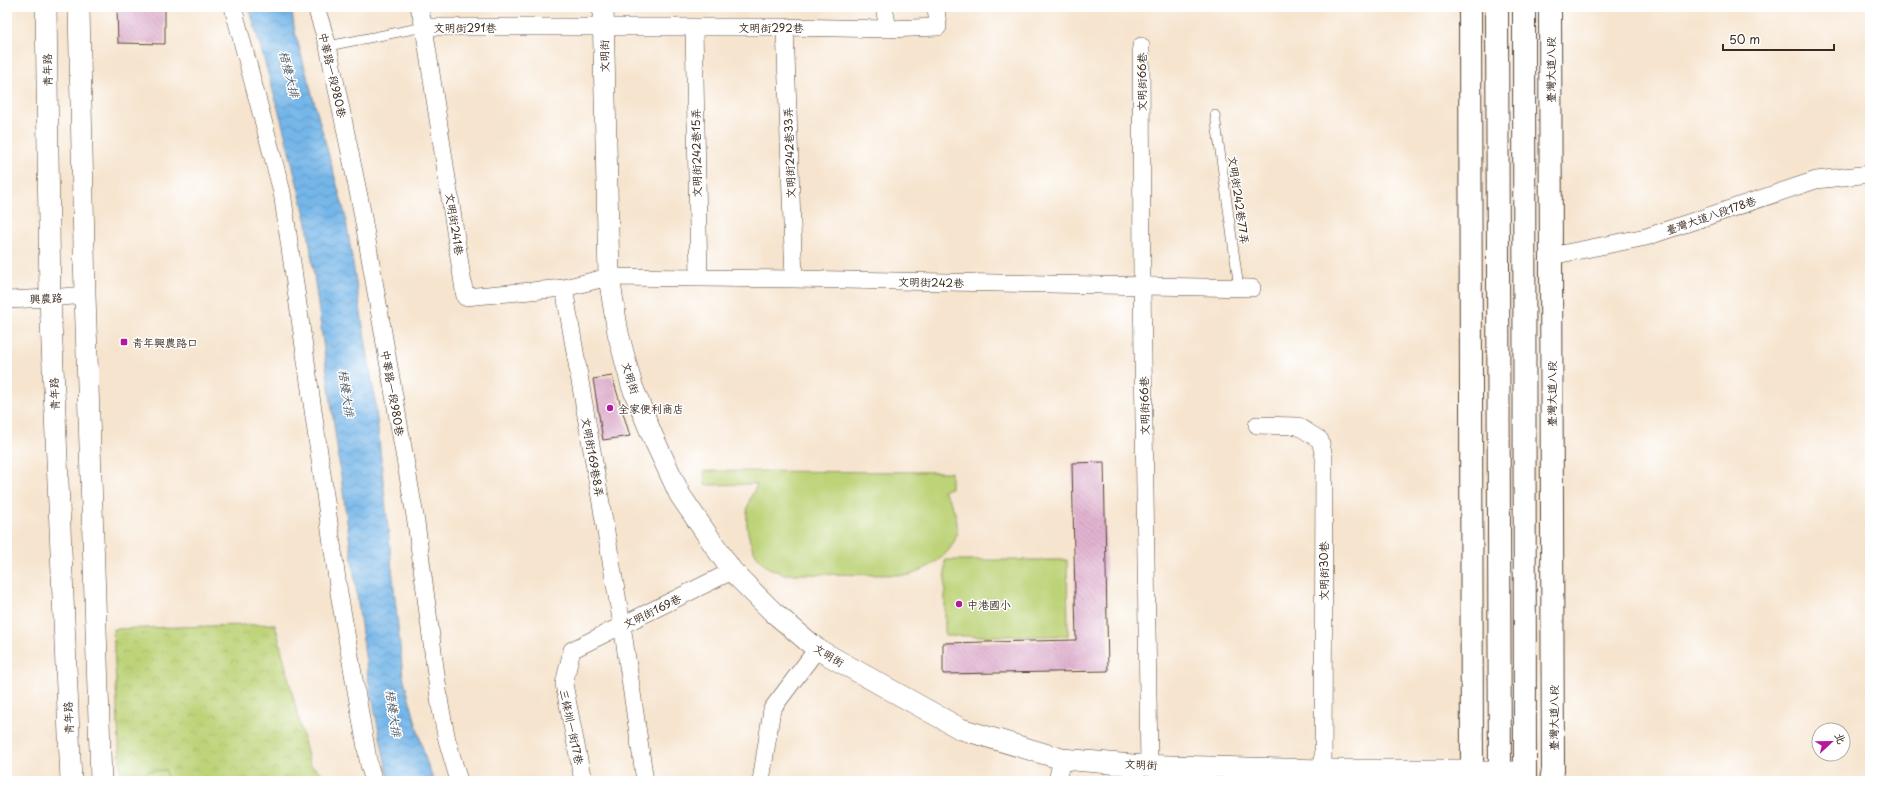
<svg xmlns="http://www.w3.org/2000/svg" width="1877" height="788" font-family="'Playpen Sans','LXGW WenKai TC',sans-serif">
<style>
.park{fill:url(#park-crowns);stroke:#7c7e4b}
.pitch{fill:#bdd378;stroke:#7c7e4b}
.water{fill:url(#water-waves);stroke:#587084}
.building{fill:url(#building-back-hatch)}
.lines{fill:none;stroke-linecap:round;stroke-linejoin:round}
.service-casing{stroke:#574638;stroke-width:10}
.minor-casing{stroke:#574638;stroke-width:18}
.tertiary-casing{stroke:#574638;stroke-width:22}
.primary-casing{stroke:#574638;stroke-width:24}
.service{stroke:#fff;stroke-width:9}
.minor{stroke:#fff;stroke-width:17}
.tertiary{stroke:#fff;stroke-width:21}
.primary{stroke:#fff;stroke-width:22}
.poi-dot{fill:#b5179e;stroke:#fff;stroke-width:1.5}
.labels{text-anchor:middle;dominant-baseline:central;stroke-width:3;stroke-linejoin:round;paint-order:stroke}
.street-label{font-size:11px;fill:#3b2a1e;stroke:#fff}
.poi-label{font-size:11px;fill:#3b2a1e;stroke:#fff;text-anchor:start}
.water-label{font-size:12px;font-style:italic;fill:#4f5b65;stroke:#fff}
</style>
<defs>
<pattern id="park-crowns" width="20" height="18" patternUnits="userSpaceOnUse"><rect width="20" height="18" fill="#bdd378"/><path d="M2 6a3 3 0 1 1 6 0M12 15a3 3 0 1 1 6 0" fill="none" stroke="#a3b567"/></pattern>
<pattern id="water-waves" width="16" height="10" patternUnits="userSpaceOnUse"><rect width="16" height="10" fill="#74b6e9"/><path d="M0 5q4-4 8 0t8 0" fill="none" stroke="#6094bc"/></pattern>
<pattern id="building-back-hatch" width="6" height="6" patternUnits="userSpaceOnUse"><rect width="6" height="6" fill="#e1b3d0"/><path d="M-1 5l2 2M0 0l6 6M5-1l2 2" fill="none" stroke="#c29ab2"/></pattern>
</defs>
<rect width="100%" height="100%" fill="#fff"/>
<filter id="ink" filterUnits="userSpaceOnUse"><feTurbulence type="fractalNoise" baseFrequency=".025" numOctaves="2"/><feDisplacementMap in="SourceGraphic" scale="8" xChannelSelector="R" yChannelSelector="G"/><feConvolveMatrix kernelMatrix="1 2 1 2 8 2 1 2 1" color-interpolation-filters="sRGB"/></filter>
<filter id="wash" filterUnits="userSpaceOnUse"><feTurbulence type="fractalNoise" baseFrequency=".012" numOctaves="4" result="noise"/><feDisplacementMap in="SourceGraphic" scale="16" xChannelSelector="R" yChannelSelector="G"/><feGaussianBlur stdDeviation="0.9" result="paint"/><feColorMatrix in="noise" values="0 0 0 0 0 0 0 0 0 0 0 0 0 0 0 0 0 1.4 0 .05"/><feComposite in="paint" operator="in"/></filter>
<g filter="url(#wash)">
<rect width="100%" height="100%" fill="#f6e4ce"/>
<path class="park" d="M275 624 310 765 334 781H121L113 629Z"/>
<path class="pitch" d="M704 471 951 472V488L943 490C972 532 954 558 910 575L784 574C779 572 774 570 769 568 749 555 743 523 749 502 751 496 755 490 757 484L705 485Z
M945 560H1067L1068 636H945Z
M166 770 167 781H126V773Z"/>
<path class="water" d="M249 7H291L295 32 345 214 375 400 403 676 426 760 434 781H389L368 678 307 223 281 119Z"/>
<g id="blocks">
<path class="building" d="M117 7H165V44L118 43Z
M612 376 630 436 603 440 593 379Z
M1104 462 1108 671 943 674V643L1076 640 1072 463Z"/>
</g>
</g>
<g filter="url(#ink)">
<use href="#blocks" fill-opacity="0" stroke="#574638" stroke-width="1"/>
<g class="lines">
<g class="service-casing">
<path id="service" d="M328 46 424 27
M1215 115 1239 288"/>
</g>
<g class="minor-casing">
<path id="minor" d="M233 7 282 192 339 593 369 765 374 781
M316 7 328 46 361 206 416 522 440 705 447 740 459 781
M419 7 424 27 465 297 564 288 609 277 794 279 1252 288
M884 7 888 29
M424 27H785L888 29 938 27 936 7
M785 27 794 279
M694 28 699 278
M1141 46 1142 286 1149 765
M1551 256 1646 237 1816 180 1870 174
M564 288 622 625 645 781
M7 300 50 298 85 295
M1257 425 1298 426 1320 440 1324 457 1323 781
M1133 765 1136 781
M583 781 564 684 572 650 732 571
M761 781 772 709 817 649
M1057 781 1062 759
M1471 781 1472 770H1526"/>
</g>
<g class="tertiary-casing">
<path id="tertiary" d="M46 7 50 298 71 781
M79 7 85 295 101 781
M603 7 609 277 618 333 632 386 652 435 680 495 732 571 773 612 817 649 961 729 1062 759 1133 765 1323 770H1472"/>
</g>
<g class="primary-casing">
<path id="primary" d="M1470 7 1472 770 1474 781
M1497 7 1500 781
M1524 7 1525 781
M1550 7 1553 770 1551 781"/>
</g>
<use href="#service" class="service"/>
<use href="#minor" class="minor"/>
<use href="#tertiary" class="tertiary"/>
<use href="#primary" class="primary"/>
</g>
</g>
<g class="poi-dot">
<rect x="120" y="338" width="8" height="8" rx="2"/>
<circle cx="610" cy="408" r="4"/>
<circle cx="959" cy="604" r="4"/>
</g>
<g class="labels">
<g class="street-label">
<text x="465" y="27">文明街291巷</text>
<text x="771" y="27">文明街292巷</text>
<text transform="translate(604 56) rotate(-91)">文明街</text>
<text transform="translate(47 70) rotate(-91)">青年路</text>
<text transform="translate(1550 70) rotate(-90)">臺灣大道八段</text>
<text transform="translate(333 75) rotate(77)">中華路一段980巷</text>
<text transform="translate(1141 82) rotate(-90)">文明街66巷</text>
<text transform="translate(696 153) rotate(-91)">文明街242巷15弄</text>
<text transform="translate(789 153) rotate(-92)">文明街242巷33弄</text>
<text transform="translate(1239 200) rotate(82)">文明街242巷77弄</text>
<text transform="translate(1711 215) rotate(-19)">臺灣大道八段178巷</text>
<text transform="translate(455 224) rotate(81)">文明街241巷</text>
<text transform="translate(931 282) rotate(1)">文明街242巷</text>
<text transform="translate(46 298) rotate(-3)">興農路</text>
<text transform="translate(631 378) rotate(73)">文明街</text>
<text transform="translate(393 393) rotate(80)">中華路一段980巷</text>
<text transform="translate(54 394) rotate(-92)">青年路</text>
<text transform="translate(1551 394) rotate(-90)">臺灣大道八段</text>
<text transform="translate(1144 406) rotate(-91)">文明街66巷</text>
<text transform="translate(593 457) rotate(80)">文明街169巷8弄</text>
<text transform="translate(1323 571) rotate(-90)">文明街30巷</text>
<text transform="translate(652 611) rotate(-26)">文明街169巷</text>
<text transform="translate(829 655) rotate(31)">文明街</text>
<text transform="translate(68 718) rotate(-92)">青年路</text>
<text transform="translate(1553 718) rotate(-90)">臺灣大道八段</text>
<text transform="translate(572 727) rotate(78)">三條圳一街17巷</text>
<text transform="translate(1141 764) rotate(3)">文明街</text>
</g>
<g class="poi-label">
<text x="132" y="342">青年興農路口</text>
<text x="618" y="408">全家便利商店</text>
<text x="967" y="604">中港國小</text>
</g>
<g class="water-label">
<text transform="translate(290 74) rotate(76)">梧棲大排</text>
<text transform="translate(347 393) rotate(82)">梧棲大排</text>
<text transform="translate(394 713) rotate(82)">梧棲大排</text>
</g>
</g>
<rect width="1877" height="788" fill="none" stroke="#fff" stroke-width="24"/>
<g transform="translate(1831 742) rotate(68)"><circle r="19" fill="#ffffff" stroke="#b1aaa5"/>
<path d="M0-3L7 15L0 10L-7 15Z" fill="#b5179e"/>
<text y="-6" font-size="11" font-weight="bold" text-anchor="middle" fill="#3b2a1e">北</text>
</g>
<path d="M1723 44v6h111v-6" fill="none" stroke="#3b2a1e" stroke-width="2"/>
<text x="1729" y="44" font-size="12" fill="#3b2a1e" stroke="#ffffff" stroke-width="3" paint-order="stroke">50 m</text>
</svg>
